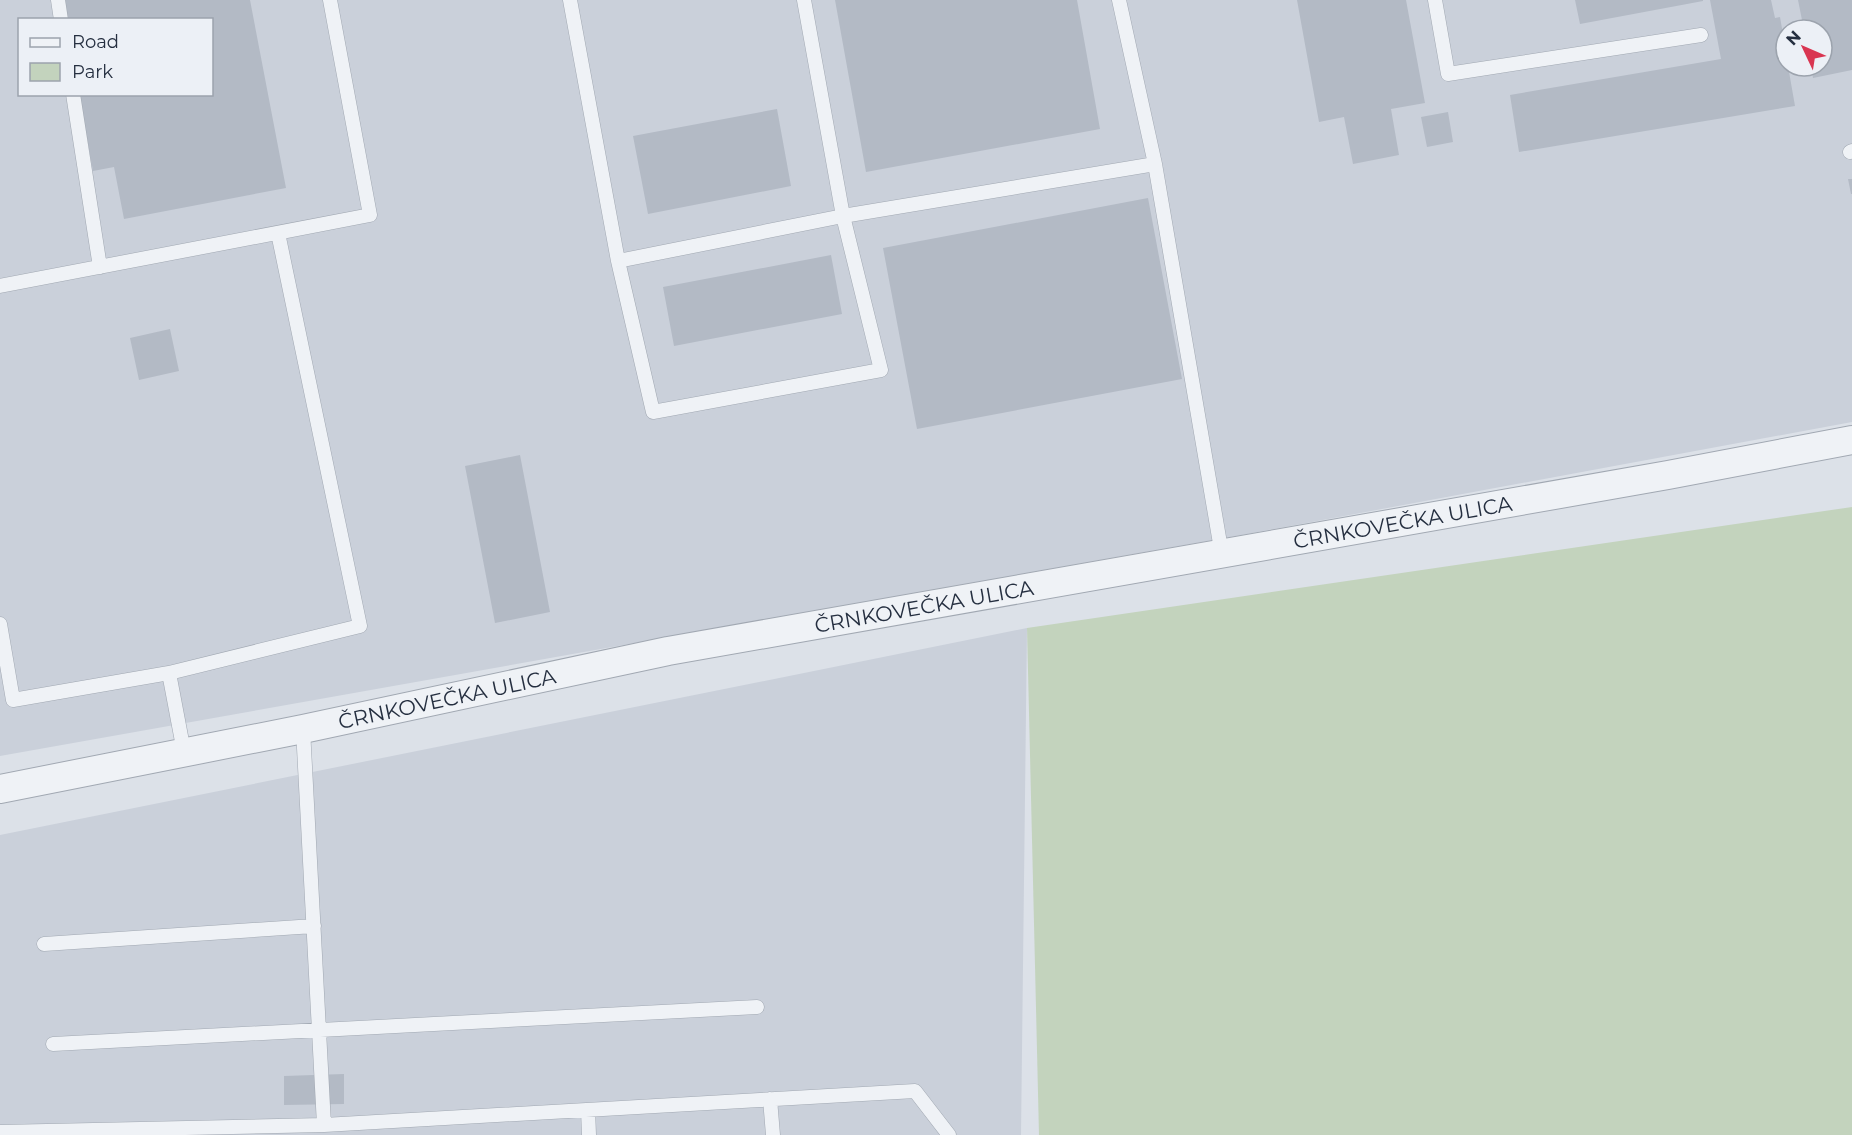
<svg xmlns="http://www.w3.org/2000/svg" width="1852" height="1135" font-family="Montserrat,sans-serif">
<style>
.built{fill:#cad0da;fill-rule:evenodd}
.green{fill:#c3d3bd}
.building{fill:#b3bac5}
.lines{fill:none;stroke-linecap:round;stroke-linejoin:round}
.lane-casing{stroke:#a1a8b2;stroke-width:15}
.street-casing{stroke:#a1a8b2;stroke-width:30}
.lane{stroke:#eff2f6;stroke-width:14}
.street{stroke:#eff2f6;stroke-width:28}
.labels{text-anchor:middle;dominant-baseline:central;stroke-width:4.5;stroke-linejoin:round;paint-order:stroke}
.street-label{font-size:21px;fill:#252f40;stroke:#ecf0f6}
</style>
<rect width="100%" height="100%" fill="#dce1e8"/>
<path class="built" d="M0 0H1852V422L1247 534 0 756ZM20 20H212V94H20ZM1786 30H1822V66H1786Z
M1027 628 1021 1135H0V835Z"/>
<path class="green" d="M1852 507V1135H1039L1027 628Z"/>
<path class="building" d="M61 0H250L286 188 124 219 114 167 93 171 79 94H212V20H65Z
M835 0H1077L1100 129 866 172Z
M1297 0H1406L1425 103 1391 109 1399 155 1353 164 1344 117 1319 122Z
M1575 0H1703V1L1580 24Z
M1710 0H1771L1775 18 1780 17 1786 52V66H1788L1795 106 1519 152 1510 95 1721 59Z
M1798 0H1852V70L1813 78 1811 66H1822V30H1804Z
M777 109 791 186 648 214 633 136Z
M1448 112 1453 142 1427 147 1421 117Z
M1848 179H1852V194H1851Z
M1148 198 1182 379 917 429 883 248Z
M831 255 842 314 674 346 663 287Z
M170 329 179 371 139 380 130 338Z
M520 455 550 612 495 623 465 466Z
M344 1074V1104L284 1105V1076Z"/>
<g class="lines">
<g class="lane-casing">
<path id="lane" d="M58 0 61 20
M570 0 618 261 653 412 881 370 843 216 1155 164 1222 555
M1119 0 1155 164
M1435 0 1448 74 1701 35
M73 94 100 267
M1850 152 1852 151
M618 261 843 216 804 0
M0 286 370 215 330 0
M0 624 13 700 169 673 360 626 278 233
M169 673 184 752
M303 729 324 1125 915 1091 949 1135
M44 944 314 926
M53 1044 757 1007
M770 1099 773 1135
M588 1110 589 1135
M0 1132 324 1125"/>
</g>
<g class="street-casing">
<g id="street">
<path id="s1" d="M0 789 303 729 668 651 1668 475 1852 440"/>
</g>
</g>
<use href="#lane" class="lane"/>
<use href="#street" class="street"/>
</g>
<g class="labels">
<g class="street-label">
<text stroke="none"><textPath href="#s1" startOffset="1428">ČRNKOVEČKA ULICA</textPath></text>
<text stroke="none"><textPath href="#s1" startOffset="942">ČRNKOVEČKA ULICA</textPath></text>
<text stroke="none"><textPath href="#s1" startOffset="456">ČRNKOVEČKA ULICA</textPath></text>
</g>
</g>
<rect x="18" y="18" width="195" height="78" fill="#ecf0f6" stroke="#9ca3ad" stroke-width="1.5"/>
<rect x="30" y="38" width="30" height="9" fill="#eff2f6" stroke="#9ca3ad" stroke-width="1.5"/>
<text x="72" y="48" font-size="18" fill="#252f40">Road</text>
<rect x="30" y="63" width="30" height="18" fill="#c3d3bd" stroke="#9ca3ad" stroke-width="1.5"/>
<text x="72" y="78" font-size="18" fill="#252f40">Park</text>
<g transform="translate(1804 48) rotate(314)"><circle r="28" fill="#ecf0f6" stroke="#9ca3ad" stroke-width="1.5"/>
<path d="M0-4.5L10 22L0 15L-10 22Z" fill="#d93551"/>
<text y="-9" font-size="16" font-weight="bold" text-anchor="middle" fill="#252f40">N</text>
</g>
</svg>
